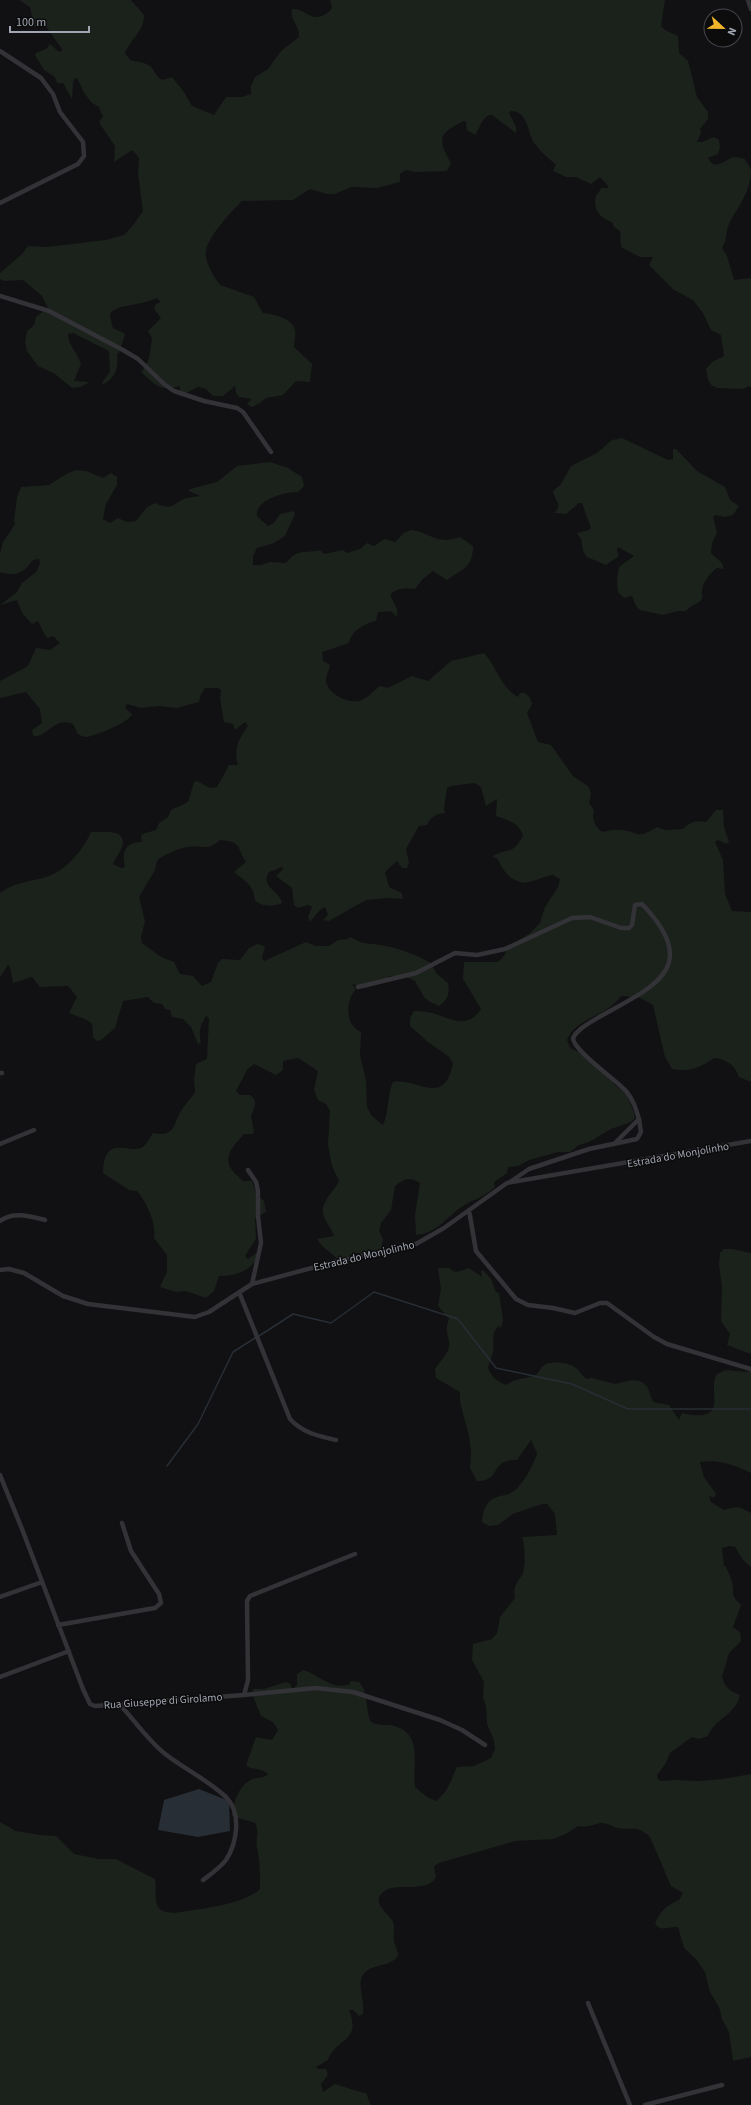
<svg xmlns="http://www.w3.org/2000/svg" width="751" height="2105" font-family="'Source Sans 3',sans-serif">
<style>
.green{fill:#1b221c;fill-rule:evenodd}
.water{fill:#272e35}
.lines{fill:none;stroke-linecap:round;stroke-linejoin:round}
.stream{stroke:#272e35;stroke-width:1.5}
.street{stroke:#323237;stroke-width:4.5}
.labels{text-anchor:middle;dominant-baseline:central;stroke-width:3;stroke-linejoin:round;paint-order:stroke}
.street-label{font-size:11px;fill:#a2a6b3;stroke:#0c0c0d}
</style>
<rect width="100%" height="100%" fill="#111012"/>
<path class="green" d="M19 0H131L144 15C144 32 131 38 125 53L130 60C137 62 147 62 152 68 156 73 156 76 162 80L172 77 184 92 192 106 214 115 226 97H242L251 94V86L255 77 268 69 281 51 299 37C300 27 289 18 292 9 308 8 310 26 330 11L332 7 330 0H665L661 26 665 30 678 36 679 53 688 61 697 97 708 112V119L700 129 701 133 697 142H702L714 137 719 140 720 147 718 154 708 158C716 173 725 158 735 157 738 157 742 158 745 159 746 162 750 166 751 170 751 191 739 205 730 222 725 232 728 238 722 248L727 256 734 280 751 278V387L749 386 743 389 717 388 711 385 708 379 706 369 712 362 724 356 721 335 711 330 703 313 693 300 674 290 649 265 653 257H640L621 247 620 231 614 227 612 222C601 219 592 209 596 196 597 194 600 191 601 188H608V186L600 177 591 184 576 177H566L553 171 556 164C550 161 534 145 532 139 527 128 527 112 511 111L509 113 516 127V133L492 115C481 116 481 128 475 135L467 130 466 122 464 121C438 134 437 138 451 163L447 171 415 172 406 170 400 174V182L377 188 351 187 335 194H327L310 189 293 200 242 201C232 211 208 236 206 251 204 261 214 277 220 285L254 297 263 313C274 314 292 318 295 330 296 335 294 342 294 347L312 364 310 382 296 381 283 395 266 398 260 403 252 407 247 404 252 399 239 397 236 393 235 386 223 396H213L206 389 198 387 180 396V386C159 392 156 385 141 372 151 361 150 351 152 338L148 331 161 318 154 309 156 304 161 302 157 298 146 302 121 307 112 311 110 314 112 325 113 328 125 334 120 351 117 354C119 369 115 378 102 385L103 381 110 372 109 351 73 333 68 334C68 345 78 353 81 364L74 381 90 382 80 387 72 388 55 374 38 366 27 351 25 342 27 331 34 325 36 317 48 308 42 296 23 280 4 281 0 279V273L22 254 28 246 46 247 106 240 124 235 134 224 143 211 138 174 139 158 132 150 114 162 115 146 100 124V120L103 117 99 107 92 103 84 93 78 79 75 78 73 82 72 99 63 83H57L55 77 44 70 35 55 36 53 46 49 50 44 59 52 62 51V49L45 25 42 24 37 28 34 26 30 7Z
M622 438 668 460 673 459V449H676L697 471 725 487 730 500 739 506 733 515 725 517 715 515 713 517 717 533 712 543 711 553 722 563 724 569 717 568C711 572 702 583 702 591 702 595 703 597 701 600 698 604 691 605 686 611H678L663 615 640 610 636 606 632 596 624 598 618 592 617 579 619 567 634 556 618 547 617 550 619 556 606 565 587 557 583 551 581 539 577 533 589 530 591 528 582 503H579L566 514 554 513C564 504 554 501 553 491L561 484 571 466 597 453 612 440Z
M270 462 288 468 302 477 304 486 298 492C286 492 255 499 257 516L268 526 274 523 280 514 294 511 295 514 285 536 274 543 257 548 253 556V565H261L270 562 286 563C298 548 303 554 320 550L324 554 343 550 347 553 360 549 367 543 374 546 384 539 395 542 404 533 411 530C430 532 437 546 460 537L473 546C473 568 462 569 447 580L433 571 422 580 415 589C406 588 396 588 390 595L397 609V617L391 611 378 612 376 621C364 624 351 631 349 643L322 652 323 661 330 665C329 670 326 676 326 681 328 694 347 703 359 701 367 699 373 691 380 686L388 688 412 676 428 681 451 661 484 653C497 667 500 687 518 697L520 693H525L530 698 532 704 527 713 538 742 551 745 573 776 589 787 591 794 589 803 594 810C592 820 594 825 602 832 608 831 615 829 621 830 641 832 635 840 657 827L665 830 683 829C690 822 696 820 706 822L716 810H723L724 827 729 842 726 844 718 840 715 842 723 860 725 894 732 911 751 912V1082L739 1077C734 1064 727 1060 714 1058 700 1068 689 1072 672 1069L665 1057 653 1005 638 997 621 996C607 1017 576 1017 567 1040L570 1048 579 1052 611 1075 614 1084 626 1093 634 1112 635 1118 631 1122 611 1129 589 1142 579 1145 570 1152H558L529 1160 518 1166 508 1167 507 1173 494 1182 495 1187C482 1199 473 1199 460 1208 445 1219 437 1233 416 1235L415 1215 420 1183C409 1176 404 1179 395 1186L391 1210 381 1223 379 1231 383 1239 380 1254 355 1253 339 1260 322 1246 317 1239 334 1236C332 1230 328 1225 325 1219 317 1203 333 1194 339 1181L332 1166 328 1145 330 1111 326 1104 318 1100 314 1090 318 1071 298 1058 283 1061V1070L276 1075 254 1064 247 1070 236 1091 240 1095H250C260 1102 253 1109 251 1117L254 1130 253 1134H244C230 1149 220 1161 238 1176 240 1178 241 1180 243 1181 245 1182 249 1180 252 1181L257 1195 264 1201 266 1212 255 1218 256 1239 245 1256 248 1259 259 1251C256 1270 236 1276 219 1276L214 1291 206 1298 186 1291 176 1292 160 1287 167 1272V1255L154 1238C156 1222 147 1203 137 1191L129 1190 103 1173C104 1131 131 1157 144 1146 147 1143 150 1137 153 1133 176 1138 173 1123 181 1111 185 1104 191 1099 195 1092L194 1080 196 1064 207 1059 209 1018 206 1016C201 1025 198 1031 201 1042L198 1044 191 1027 183 1019 172 1017 170 1010 165 1009 162 1004 154 1003 148 997 123 1001 115 1028 101 1040 97 1041 93 1037 92 1024 87 1020 69 1013 77 997 68 986 40 987 32 977 13 983 10 967 8 965 0 977V893C15 882 29 882 46 877 65 872 84 849 91 832 103 832 128 828 122 847 120 853 115 858 113 864L121 868 125 867C121 851 126 842 142 842L141 837 142 834 156 830 159 823 168 817 171 810 188 802 194 782 197 781 210 788 217 787 229 765H238C233 749 239 738 248 726L245 722 235 730 233 724 224 722 220 699 221 690 218 688H205L201 694 199 702 177 708 158 706 141 708 127 704 125 708 132 714C130 722 97 735 87 737 84 737 81 736 78 734L73 724C53 716 47 739 33 736L32 730 42 723 40 709 26 692 0 698V681L28 666 36 648 50 650 60 643 53 636 48 638 46 637 38 621 32 624 22 613 17 600 0 605 17 592 22 583 36 572 40 564 39 559 33 560C24 573 15 577 0 572V554L3 542 15 524V522H14L17 497 21 487 49 485 68 473 76 470 86 471 103 478 111 473 117 477V485L106 504 103 519 110 523 118 518 127 522 136 521 147 507 155 503C171 510 171 506 184 499 188 497 196 497 200 496L189 491 190 489 217 482 237 466ZM474 783 481 787 486 806 497 799 496 816C508 820 518 822 523 835 513 857 508 846 492 857L497 858C502 870 514 886 529 882 538 880 544 876 553 875L560 879 558 887 545 907 540 923 530 933 508 947 504 956 498 962H464L463 979 481 1009C465 1033 447 1015 427 1012 423 1011 418 1011 414 1011L410 1018V1026L428 1042 448 1056 453 1063C444 1108 419 1078 393 1082 387 1096 389 1111 383 1125L371 1115 367 1107 366 1081 360 1055 361 1032C345 1025 345 1001 356 989L352 984 367 988 390 976 407 977 415 981 424 997 430 1002 439 1006C448 999 450 994 448 983L436 973 432 964C417 954 398 948 380 945 366 942 365 946 351 937L347 939 338 940 329 946H316L306 942 264 961 262 958 265 946 257 944 249 948 240 960 222 959 218 963 211 982 202 986 193 976 180 974 174 962 161 957 142 943 141 937 145 921 139 897 155 870 157 861C162 855 180 848 188 847 203 844 205 853 220 840 243 842 236 847 246 862L234 872C246 882 253 884 255 900 261 907 274 907 282 903 280 891 260 887 269 872L282 867 283 869 276 876 292 888 294 905 298 908 308 905 312 907 308 917 310 922 320 910 325 907 328 915 323 920 329 921 366 900 388 898 403 899 402 893 389 887 385 872 397 861 402 868H407L409 863 406 849 419 826 427 825C431 816 436 814 445 813L444 809 447 788 451 786Z
M724 1249H732L751 1253V1354L727 1345 730 1334 721 1321 722 1287 719 1264 720 1253Z
M440 1268H450L451 1270 456 1272 469 1268 482 1277 481 1271 483 1270 491 1279 496 1292 499 1293 503 1320 501 1328 499 1326C490 1333 495 1343 493 1352 492 1357 489 1362 488 1368 492 1377 496 1381 506 1385 518 1377 523 1380 535 1375 540 1373 539 1369 543 1366 549 1360 570 1362 576 1368 580 1371 582 1376 587 1379L591 1378 615 1384 632 1380 640 1381 647 1386 653 1402 669 1405 679 1420 682 1413C732 1424 706 1390 717 1374L726 1370 747 1372 751 1370V1473C736 1465 717 1459 700 1462L704 1477 716 1494 714 1498 709 1496 711 1502 724 1510C741 1506 736 1506 751 1513V1567L743 1560 735 1547 729 1546 722 1548 724 1566 726 1567C728 1572 731 1577 732 1582 735 1594 729 1594 741 1605L733 1627 740 1632 741 1641 729 1653 722 1677 725 1685 731 1691 740 1695C736 1715 715 1718 708 1736L699 1739 692 1737 670 1753 666 1763 657 1775 658 1779 661 1781 674 1780 698 1781 723 1779 751 1774V2057L733 2061 729 2032 722 2019 719 2007 710 1992 705 1972 696 1959 684 1948 678 1927C669 1926 660 1933 655 1923 661 1910 667 1905 679 1900L683 1893 671 1886 650 1837C636 1824 633 1831 618 1828 612 1827 606 1822 600 1823 592 1825 586 1828 578 1826L566 1834 553 1839 515 1841 439 1863 434 1866 436 1877C427 1895 395 1880 382 1893 371 1904 390 1914 393 1922 395 1928 393 1935 394 1941 395 1946 398 1950 398 1956 389 1969 365 1962 361 1980 359 1991 365 2003 363 2014L359 2016 353 2010H349C362 2042 336 2038 328 2060L316 2067 318 2069H326C330 2075 325 2079 321 2084L323 2092 335 2084C347 2087 354 2091 366 2093L371 2105H0V1822L16 1831 40 1835 56 1836 74 1854 99 1859H116L155 1879C158 1897 149 1912 175 1913 198 1909 244 1905 260 1889 260 1875 260 1860 257 1848 255 1838 260 1833 255 1823L232 1816C233 1803 239 1784 253 1779 259 1777 264 1778 268 1774 261 1767 252 1771 246 1765L256 1737 272 1740 278 1730 273 1722 261 1716 252 1694 253 1689H264L286 1682 291 1684 292 1690 297 1685V1674L303 1670C319 1674 331 1691 350 1684V1681L359 1682C369 1692 365 1709 371 1722 381 1727 388 1723 397 1727 423 1736 412 1766 415 1787L427 1797 436 1801C448 1792 451 1780 457 1767L474 1766 491 1758 495 1749 494 1740 487 1724 486 1706 483 1698 484 1682 472 1660 473 1644 492 1639 497 1633 500 1617 515 1598C513 1587 516 1584 522 1575 526 1569 525 1544 522 1537L557 1535 555 1514 547 1504H542L513 1514 498 1525 489 1526 482 1522C483 1509 487 1499 500 1496 503 1495 507 1495 509 1494 521 1489 534 1465 537 1453L531 1440 517 1460C489 1459 502 1482 477 1481L470 1468 471 1451 469 1436 460 1402V1392L436 1378 435 1369C439 1362 447 1356 449 1347 451 1337 443 1334 449 1319L438 1306 441 1289 438 1269Z"/>
<path class="water" d="M199 1789 229 1801 230 1831 198 1837 158 1830 164 1800Z"/>
<g class="lines">
<path class="stream" d="M259 1336 293 1314 331 1323 374 1292 458 1319 496 1368 572 1384 628 1409H751
M167 1466 198 1424 233 1352 255 1338"/>
<path class="street" d="M748 0 751 9
M0 51 41 78 53 94 60 112 83 142 84 156 78 164 0 203
M0 296 49 311 123 350 138 359 164 384 174 391 204 401 237 408 243 412 271 452
M358 987 416 973 455 953 477 955 505 949 572 918 590 917 621 928H629L632 925 635 905 642 904C703 968 653 987 599 1017 590 1023 578 1028 573 1038 573 1050 615 1079 626 1091 633 1099 636 1109 639 1119L614 1144
M0 1073H2
M0 1144 34 1130
M248 1170 256 1182 258 1191V1216L261 1243 252 1284
M510 1182 529 1169 589 1149 637 1139 641 1132 639 1119
M469 1210 476 1251 516 1299 528 1305 553 1308 575 1313 600 1303H607L654 1337 667 1344 751 1369
M0 1221C14 1211 29 1216 45 1220
M0 1270 9 1269 24 1273 63 1296 88 1304 195 1317 209 1312 252 1284 334 1262 416 1244 444 1228 507 1183 751 1141
M239 1292 290 1419C303 1433 318 1436 336 1440
M0 1475 22 1529 83 1689 90 1704 95 1706 244 1695 248 1680 247 1601 250 1596 355 1554
M0 1597 42 1582
M58 1625 149 1609 155 1608 161 1603 159 1594 131 1551 122 1523
M0 1677 69 1651
M244 1695 316 1688 353 1692 440 1720 462 1730 485 1745
M121 1706C135 1721 148 1740 164 1753 184 1769 208 1780 226 1797 242 1813 237 1843 226 1860 220 1868 211 1874 203 1880
M588 2003 630 2105
M645 2105 722 2085"/>
</g>
<g class="labels">
<g class="street-label">
<text transform="translate(678 1155) rotate(-10)">Estrada do Monjolinho</text>
<text transform="translate(364 1256) rotate(-13)">Estrada do Monjolinho</text>
<text transform="translate(163 1701) rotate(-4)">Rua Giuseppe di Girolamo</text>
</g>
</g>
<g transform="translate(723 28) rotate(112)"><circle r="19" fill="#0c0c0d" stroke="#484a4f"/>
<path d="M0-3L7 15L0 10L-7 15Z" fill="#f0b52a"/>
<text y="-6" font-size="11" font-weight="bold" text-anchor="middle" fill="#a2a6b3">N</text>
</g>
<path d="M10 26v6h79v-6" fill="none" stroke="#a2a6b3" stroke-width="2"/>
<text x="16" y="26" font-size="12" fill="#a2a6b3" stroke="#0c0c0d" stroke-width="3" paint-order="stroke">100 m</text>
</svg>
